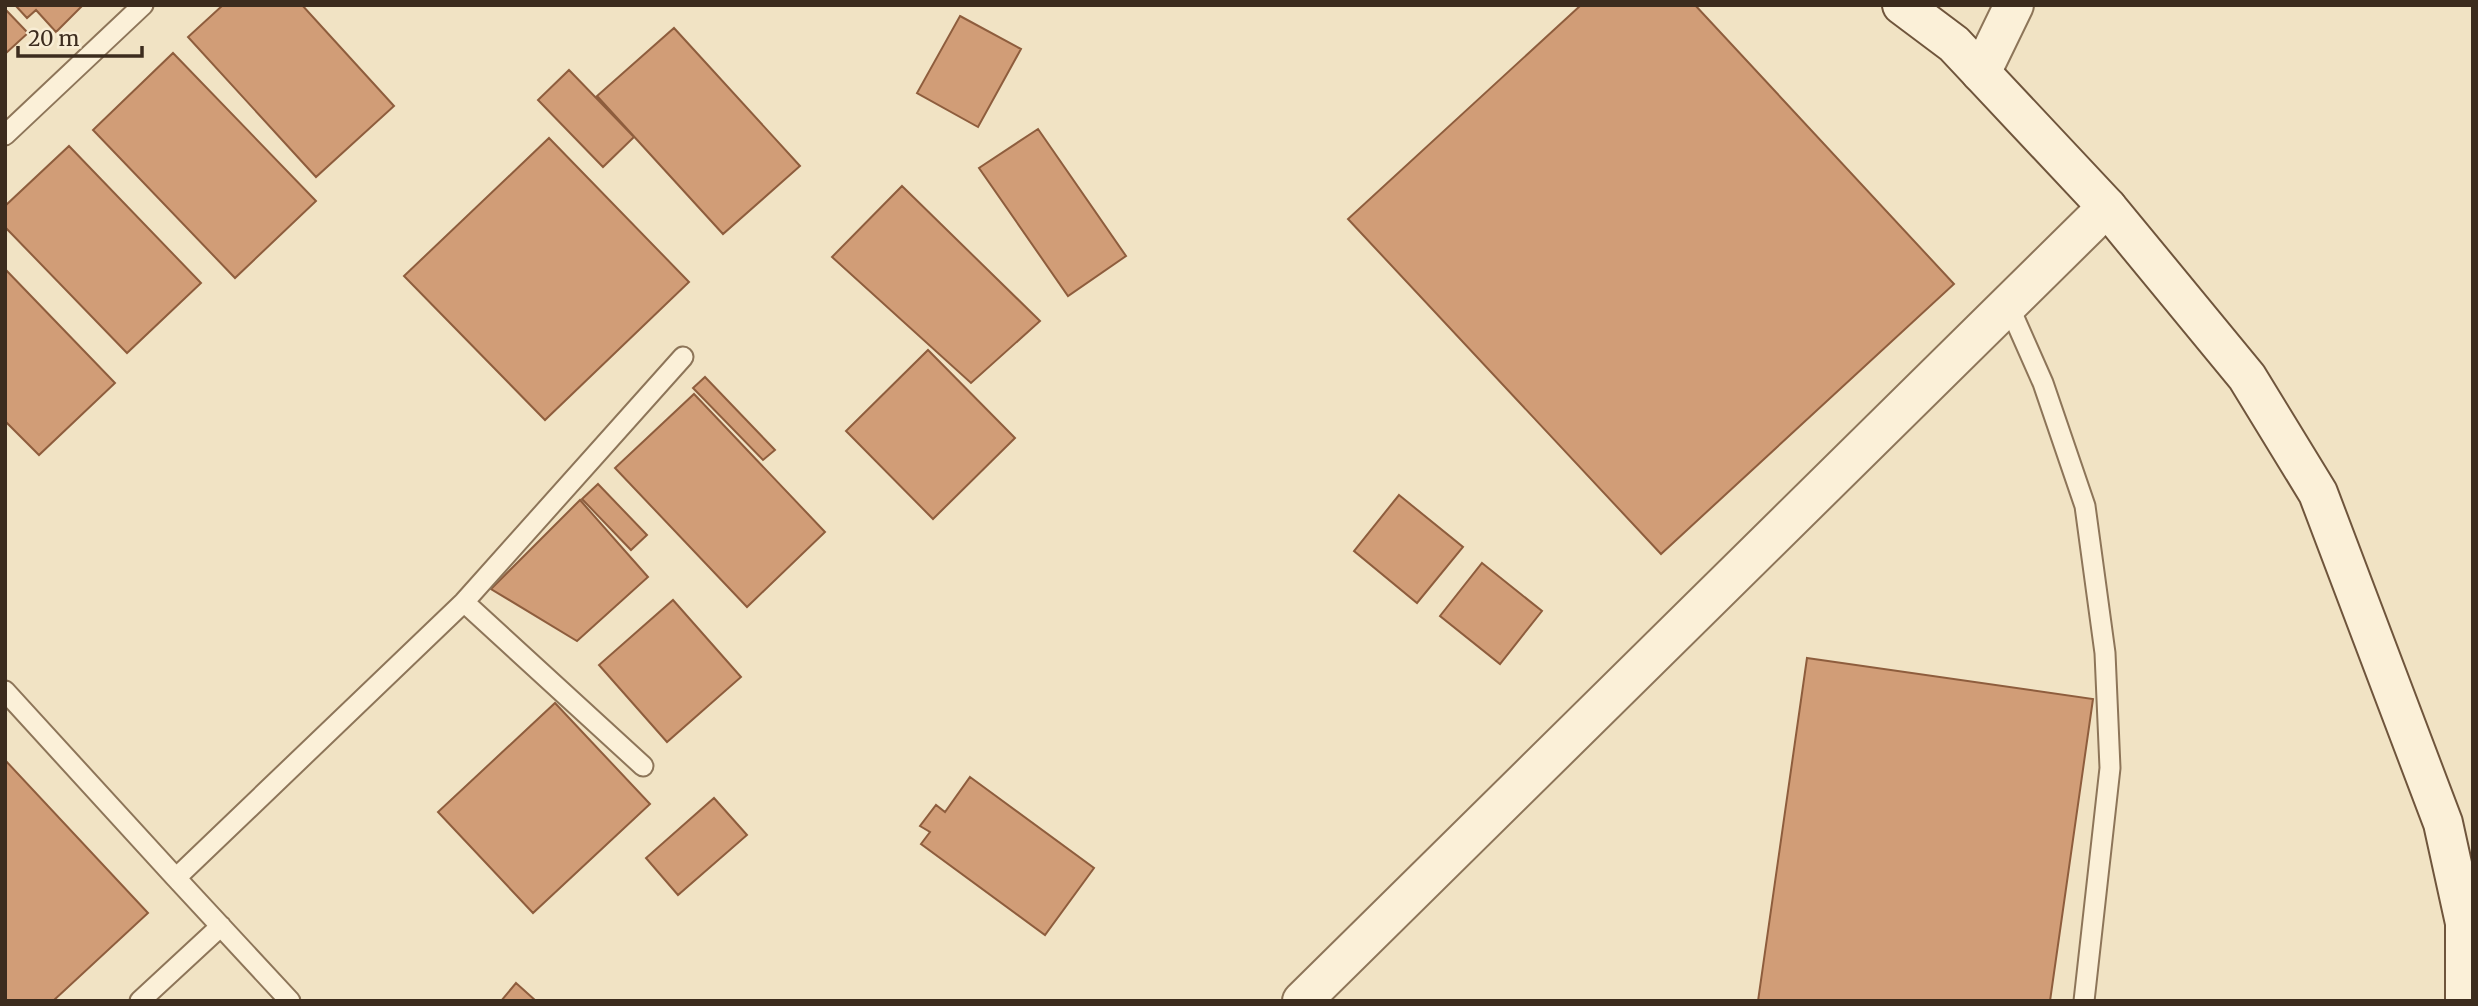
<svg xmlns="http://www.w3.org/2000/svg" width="2478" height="1006" font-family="Merriweather,serif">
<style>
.building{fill:#d19d77;stroke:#8e5d3d;stroke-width:2}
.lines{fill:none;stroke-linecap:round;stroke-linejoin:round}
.service-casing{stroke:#8d7559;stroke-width:23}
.minor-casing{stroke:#8d7559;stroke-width:42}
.tertiary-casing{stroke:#8d7559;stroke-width:42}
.secondary-casing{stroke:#6f553c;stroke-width:42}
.service{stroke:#fbf0d8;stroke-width:19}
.minor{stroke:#fbf0d8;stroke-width:38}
.tertiary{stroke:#fbf0d8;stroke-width:38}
.secondary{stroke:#fbf0d8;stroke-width:38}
</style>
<rect width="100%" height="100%" fill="#f1e3c4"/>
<path class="building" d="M15 5H83L56 32 36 10 27 18Z
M223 5H302L394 106 316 177 188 37Z
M1581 5H1695L1954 284 1661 554 1348 219Z
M5 9 28 33 5 54Z
M960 16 1021 49 978 127 917 93Z
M674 28 800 166 723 234 597 96Z
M173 53 316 201 235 278 93 130Z
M569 70 634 137 603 167 538 100Z
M1038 129 1126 256 1068 296 979 168Z
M549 138 689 282 545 420 404 276Z
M69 146 201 283 127 353 5 227V206Z
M902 186 1040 321 971 383 832 257Z
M5 269 115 383 39 455 5 421Z
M928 350 1015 438 933 519 846 431Z
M705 377 775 450 763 460 693 388Z
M694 394 825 532 747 607 615 468Z
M598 484 647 535 631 550 582 499Z
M1399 495 1463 547 1417 603 1354 551Z
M580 500 648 577 577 641 491 589Z
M1482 563 1542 611 1500 664 1440 616Z
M673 600 741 677 667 742 599 665Z
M1807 658 2093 699 2050 1001H1758Z
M555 703 650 804 533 913 438 812Z
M5 760 148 913 53 1001H5Z
M970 777 1094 868 1045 935 921 844 930 832 920 826 936 805 945 812Z
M714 798 747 835 678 895 646 858Z
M516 983 536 1001H501Z"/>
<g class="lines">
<g class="service-casing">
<path id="service" d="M5 135 143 5
M2008 304 2043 383 2085 506 2105 653 2110 768 2084 1001
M464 602 643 766
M5 691 176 878
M140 1001 221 926
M290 1001 176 878 464 602 683 357"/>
</g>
<g class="minor-casing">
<path id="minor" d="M1981 73 2014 5"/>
</g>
<g class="tertiary-casing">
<path id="tertiary" d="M1302 1001 2107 207"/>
</g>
<g class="secondary-casing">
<path id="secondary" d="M1902 5 1954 44 2107 207 2247 377 2318 493 2443 823 2465 923V1001"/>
</g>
<use href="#service" class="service"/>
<use href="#minor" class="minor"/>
<use href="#tertiary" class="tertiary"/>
<use href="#secondary" class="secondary"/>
</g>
<rect width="2478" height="1006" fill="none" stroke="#3c2c1e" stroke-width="14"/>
<path d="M18 46v10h124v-10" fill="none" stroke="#3c2c1e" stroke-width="3.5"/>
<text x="28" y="46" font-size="21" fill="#3c2c1e" stroke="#f8edd4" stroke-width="5" paint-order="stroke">20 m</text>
</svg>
